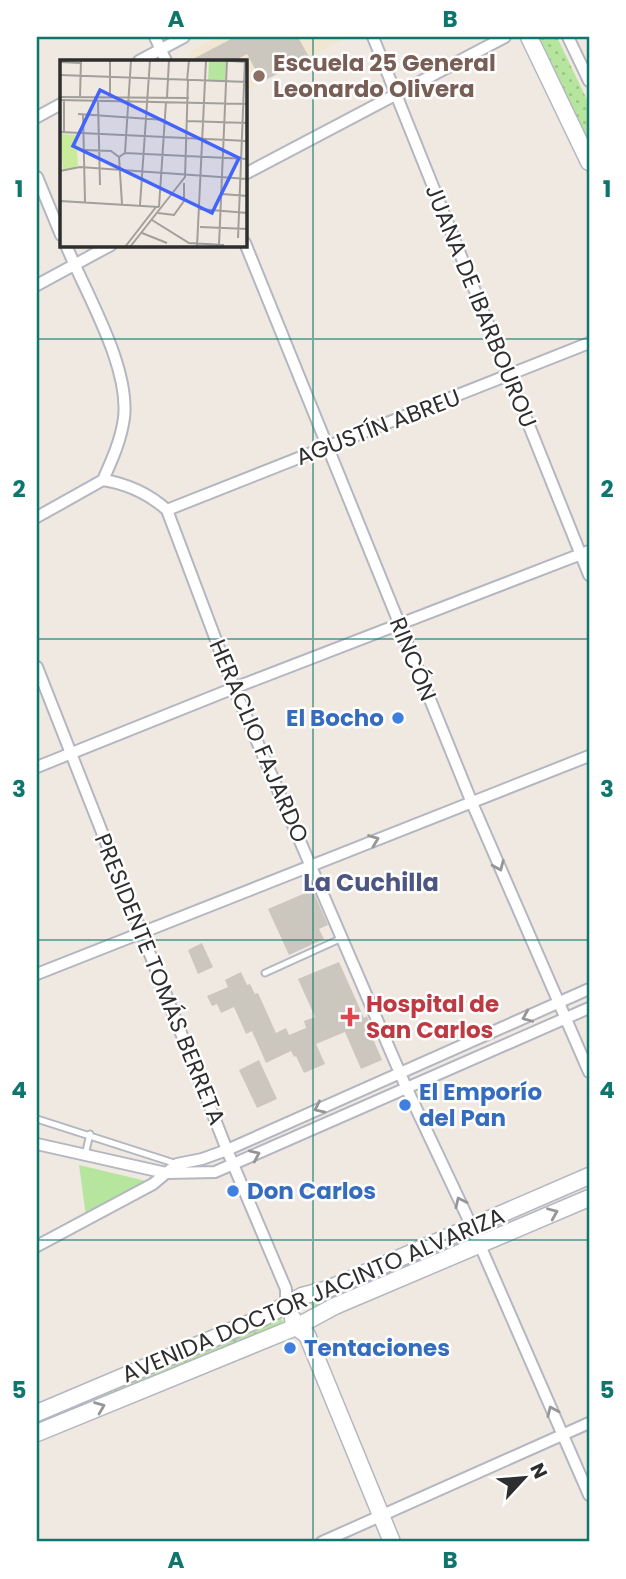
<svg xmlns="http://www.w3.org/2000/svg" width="626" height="1579" font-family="Poppins,sans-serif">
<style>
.education{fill:#f0e6d1}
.grass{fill:url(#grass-dots)}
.park{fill:#b6e59e}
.building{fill:#cbc7bf}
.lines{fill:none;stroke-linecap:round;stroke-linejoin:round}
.lane-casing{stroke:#b4b7c1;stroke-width:9}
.street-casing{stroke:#b4b7c1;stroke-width:14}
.secondary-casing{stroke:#b4b7c1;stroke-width:19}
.lane{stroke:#fff;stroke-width:5}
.street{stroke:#fff;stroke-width:10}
.secondary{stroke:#fff;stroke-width:16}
.oneway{stroke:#969696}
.grid{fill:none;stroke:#0f766e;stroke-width:2;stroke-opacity:0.55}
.education-dot{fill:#8d6e63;stroke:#fff;stroke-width:2.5}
.shop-dot{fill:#3f7fe0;stroke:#fff;stroke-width:2.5}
.health-dot{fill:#e0444e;stroke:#fff;stroke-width:2.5}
.labels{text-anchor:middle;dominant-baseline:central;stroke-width:5;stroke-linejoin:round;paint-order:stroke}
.education-label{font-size:23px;font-weight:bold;fill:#785e54;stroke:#fff;text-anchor:start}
.street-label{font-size:23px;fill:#2e2e2e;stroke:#fff}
.shop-label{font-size:23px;font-weight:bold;fill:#366cbe;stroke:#fff;text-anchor:start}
.health-label{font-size:23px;font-weight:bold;fill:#be3a42;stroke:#fff;text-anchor:start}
.neighbourhood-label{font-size:24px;font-weight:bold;fill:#4d5680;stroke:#fff}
.inset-road{fill:none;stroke:#a29e99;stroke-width:2}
.view{fill:#4264fb;fill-opacity:0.15;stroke:#4264fb;stroke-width:3.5}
.inset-edge{fill:none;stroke:#2e2e2e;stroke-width:3.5}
.neatline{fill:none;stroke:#0f766e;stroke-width:2.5}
.grid-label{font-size:23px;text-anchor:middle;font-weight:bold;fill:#0f766e}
</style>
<defs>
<pattern id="grass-dots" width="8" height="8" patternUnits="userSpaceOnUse" patternTransform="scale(1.75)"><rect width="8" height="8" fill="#b6e59e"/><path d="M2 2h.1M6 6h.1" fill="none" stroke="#9dc588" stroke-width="1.8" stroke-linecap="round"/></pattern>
</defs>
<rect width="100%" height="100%" fill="#efe9e1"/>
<path class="education" d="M218 37H348L245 91V61H188L192 50Z"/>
<path class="grass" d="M539 37H557L589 104V142Z
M459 1241 462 1244 314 1309 309 1300Z
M280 1317 285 1325 265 1330 37 1427V1422Z"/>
<path class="park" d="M79 1165 146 1181 86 1216Z"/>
<path class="building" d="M235 37H298L309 57 262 82 247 54 234 61H189Z
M311 886 328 925 319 929 324 939 289 955 268 909 310 891 308 887Z
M202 943 213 967 198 974 188 950Z
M339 962 364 1018 367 1016 371 1026 368 1027 382 1060 361 1069 345 1032 316 1044 325 1064 304 1073 296 1056 294 1057 291 1051 266 1063 252 1031 246 1034 234 1007 221 1013 217 1004 212 1006 207 996 228 987 225 980 241 972 247 985 250 984 255 994 258 993 276 1033 286 1028 289 1035 306 1028 304 1021 315 1017 298 979Z
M259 1060 277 1099 257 1108 239 1070Z"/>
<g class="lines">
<g class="lane-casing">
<path id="lane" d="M265 973 342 938
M37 1119 177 1164
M85 1155 90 1134"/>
</g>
<g class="street-casing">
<path id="street" d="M155 37 166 61
M373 37 589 575
M568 37 589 81
M139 61 184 37
M37 117 61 104
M245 174 505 37
M37 177 61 235
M245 243 472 803 589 1072
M66 245C86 294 130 366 124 418 121 440 112 460 103 480
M37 285 111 245
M103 480C128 484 148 493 167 510L234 688 406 1087 472 1227 589 1495
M167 510 589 343
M37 517 103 480
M37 667 227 1150 286 1289V1304
M37 767 234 688 589 551
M37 974 589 756
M37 1144 166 1173 215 1172 589 1008
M37 1246 153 1184 177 1164 202 1159 227 1150 589 989
M322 1542 589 1423"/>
</g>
<g class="secondary-casing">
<path id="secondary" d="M529 37 589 162
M293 1319 296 1327 307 1335 392 1542
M37 1413 264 1317 302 1296 328 1289 589 1176
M37 1433 296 1327 335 1306 589 1198"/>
</g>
<use href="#lane" class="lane"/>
<use href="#street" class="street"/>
<use href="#secondary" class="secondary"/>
</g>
<defs><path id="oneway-chevron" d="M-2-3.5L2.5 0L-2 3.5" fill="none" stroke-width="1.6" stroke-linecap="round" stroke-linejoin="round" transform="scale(1.75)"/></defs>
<g class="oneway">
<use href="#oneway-chevron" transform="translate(374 840) rotate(-21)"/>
<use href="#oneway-chevron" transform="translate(499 866) rotate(67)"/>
<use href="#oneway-chevron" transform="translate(527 1017) rotate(157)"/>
<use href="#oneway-chevron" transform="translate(319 1108) rotate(155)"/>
<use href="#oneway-chevron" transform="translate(255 1155) rotate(-24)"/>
<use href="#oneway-chevron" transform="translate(460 1202) rotate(-115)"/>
<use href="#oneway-chevron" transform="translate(553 1213) rotate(-23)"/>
<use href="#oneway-chevron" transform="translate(100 1407) rotate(-22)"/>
<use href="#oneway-chevron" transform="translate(552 1411) rotate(-114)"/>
</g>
<path class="grid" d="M313 37V1542M37 339H589M37 639H589M37 940H589M37 1240H589"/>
<circle class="education-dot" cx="259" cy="76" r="7"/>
<g class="shop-dot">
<circle cx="398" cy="718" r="7"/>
<circle cx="405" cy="1105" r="7"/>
<circle cx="233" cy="1191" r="7"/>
<circle cx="290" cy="1348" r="7"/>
</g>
<path class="health-dot" d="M346.5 1006.5h7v7h7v7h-7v7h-7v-7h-7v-7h7z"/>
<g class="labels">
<g class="education-label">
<text x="273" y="63">Escuela 25 General<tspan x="273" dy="26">Leonardo Olivera</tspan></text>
</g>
<g class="street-label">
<text transform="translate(481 306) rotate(68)">JUANA DE IBARBOUROU</text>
<text transform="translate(378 427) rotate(-21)">AGUSTÍN ABREU</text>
<text transform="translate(413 659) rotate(68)">RINCÓN</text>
<text transform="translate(259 741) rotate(67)">HERACLIO FAJARDO</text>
<text transform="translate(160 979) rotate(68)">PRESIDENTE TOMÁS BERRETA</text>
<text transform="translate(313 1295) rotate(-23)">AVENIDA DOCTOR JACINTO ALVARIZA</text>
</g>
<g class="shop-label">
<text x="384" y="718" text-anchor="end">El Bocho</text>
<text x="419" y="1092">El Emporío<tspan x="419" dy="26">del Pan</tspan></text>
<text x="247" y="1191">Don Carlos</text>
<text x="304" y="1348">Tentaciones</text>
</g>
<g class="health-label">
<text x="366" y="1004">Hospital de<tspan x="366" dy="26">San Carlos</tspan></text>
</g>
<g class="neighbourhood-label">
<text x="371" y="882">La Cuchilla</text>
</g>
</g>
<g transform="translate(60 60)">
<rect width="187" height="187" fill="#efe9e1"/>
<path d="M149 0 166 1 165 21 148 20Z" fill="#b6e59e"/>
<path d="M0 74 16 75 18 105 14 109H3Z" fill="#c9ec9a"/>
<path class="inset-road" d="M158 0 185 2M0 2 21 3M0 15 188 22M127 21 129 0M0 37 129 38M20 37 21 0M50 37V0M107 37 109 0M0 40 188 44M38 41 40 125M18 54 105 60M23 54 25 142M126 61 188 63M0 72 188 81M4 72V39M25 90 51 91 59 97M65 93 71 0M59 97 65 93 188 99M59 97 62 144M0 111 20 107 188 119M162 134 188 136M0 141 99 147M80 145 90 0M99 147 106 42M139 149 188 153M98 153 114 155 124 141V123M92 160 129 183 164 185M140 167 188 169M82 173 107 183M178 178 185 0M159 185 167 0M65 187 96 147M70 187 125 117 128 20M137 187 146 0"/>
<path class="view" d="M40 30 179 98 152 153 13 86Z"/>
<rect width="187" height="187" class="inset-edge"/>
</g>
<rect width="626" height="1579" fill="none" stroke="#ffffff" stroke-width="77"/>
<g transform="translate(524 1478) rotate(64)" stroke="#ffffff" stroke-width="5" paint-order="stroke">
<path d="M0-5L12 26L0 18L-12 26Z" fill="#2e2e2e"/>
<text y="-10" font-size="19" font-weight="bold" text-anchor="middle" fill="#2e2e2e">N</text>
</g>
<rect x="38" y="38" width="550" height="1502" class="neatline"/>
<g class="grid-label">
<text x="176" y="27">A</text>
<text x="450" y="27">B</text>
<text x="19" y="197">1</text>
<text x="607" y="197">1</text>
<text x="19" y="497">2</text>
<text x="607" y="497">2</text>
<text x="19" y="797">3</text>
<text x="607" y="797">3</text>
<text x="19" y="1098">4</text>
<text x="607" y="1098">4</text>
<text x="19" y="1398">5</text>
<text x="607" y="1398">5</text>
<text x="176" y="1568">A</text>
<text x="450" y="1568">B</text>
</g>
</svg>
